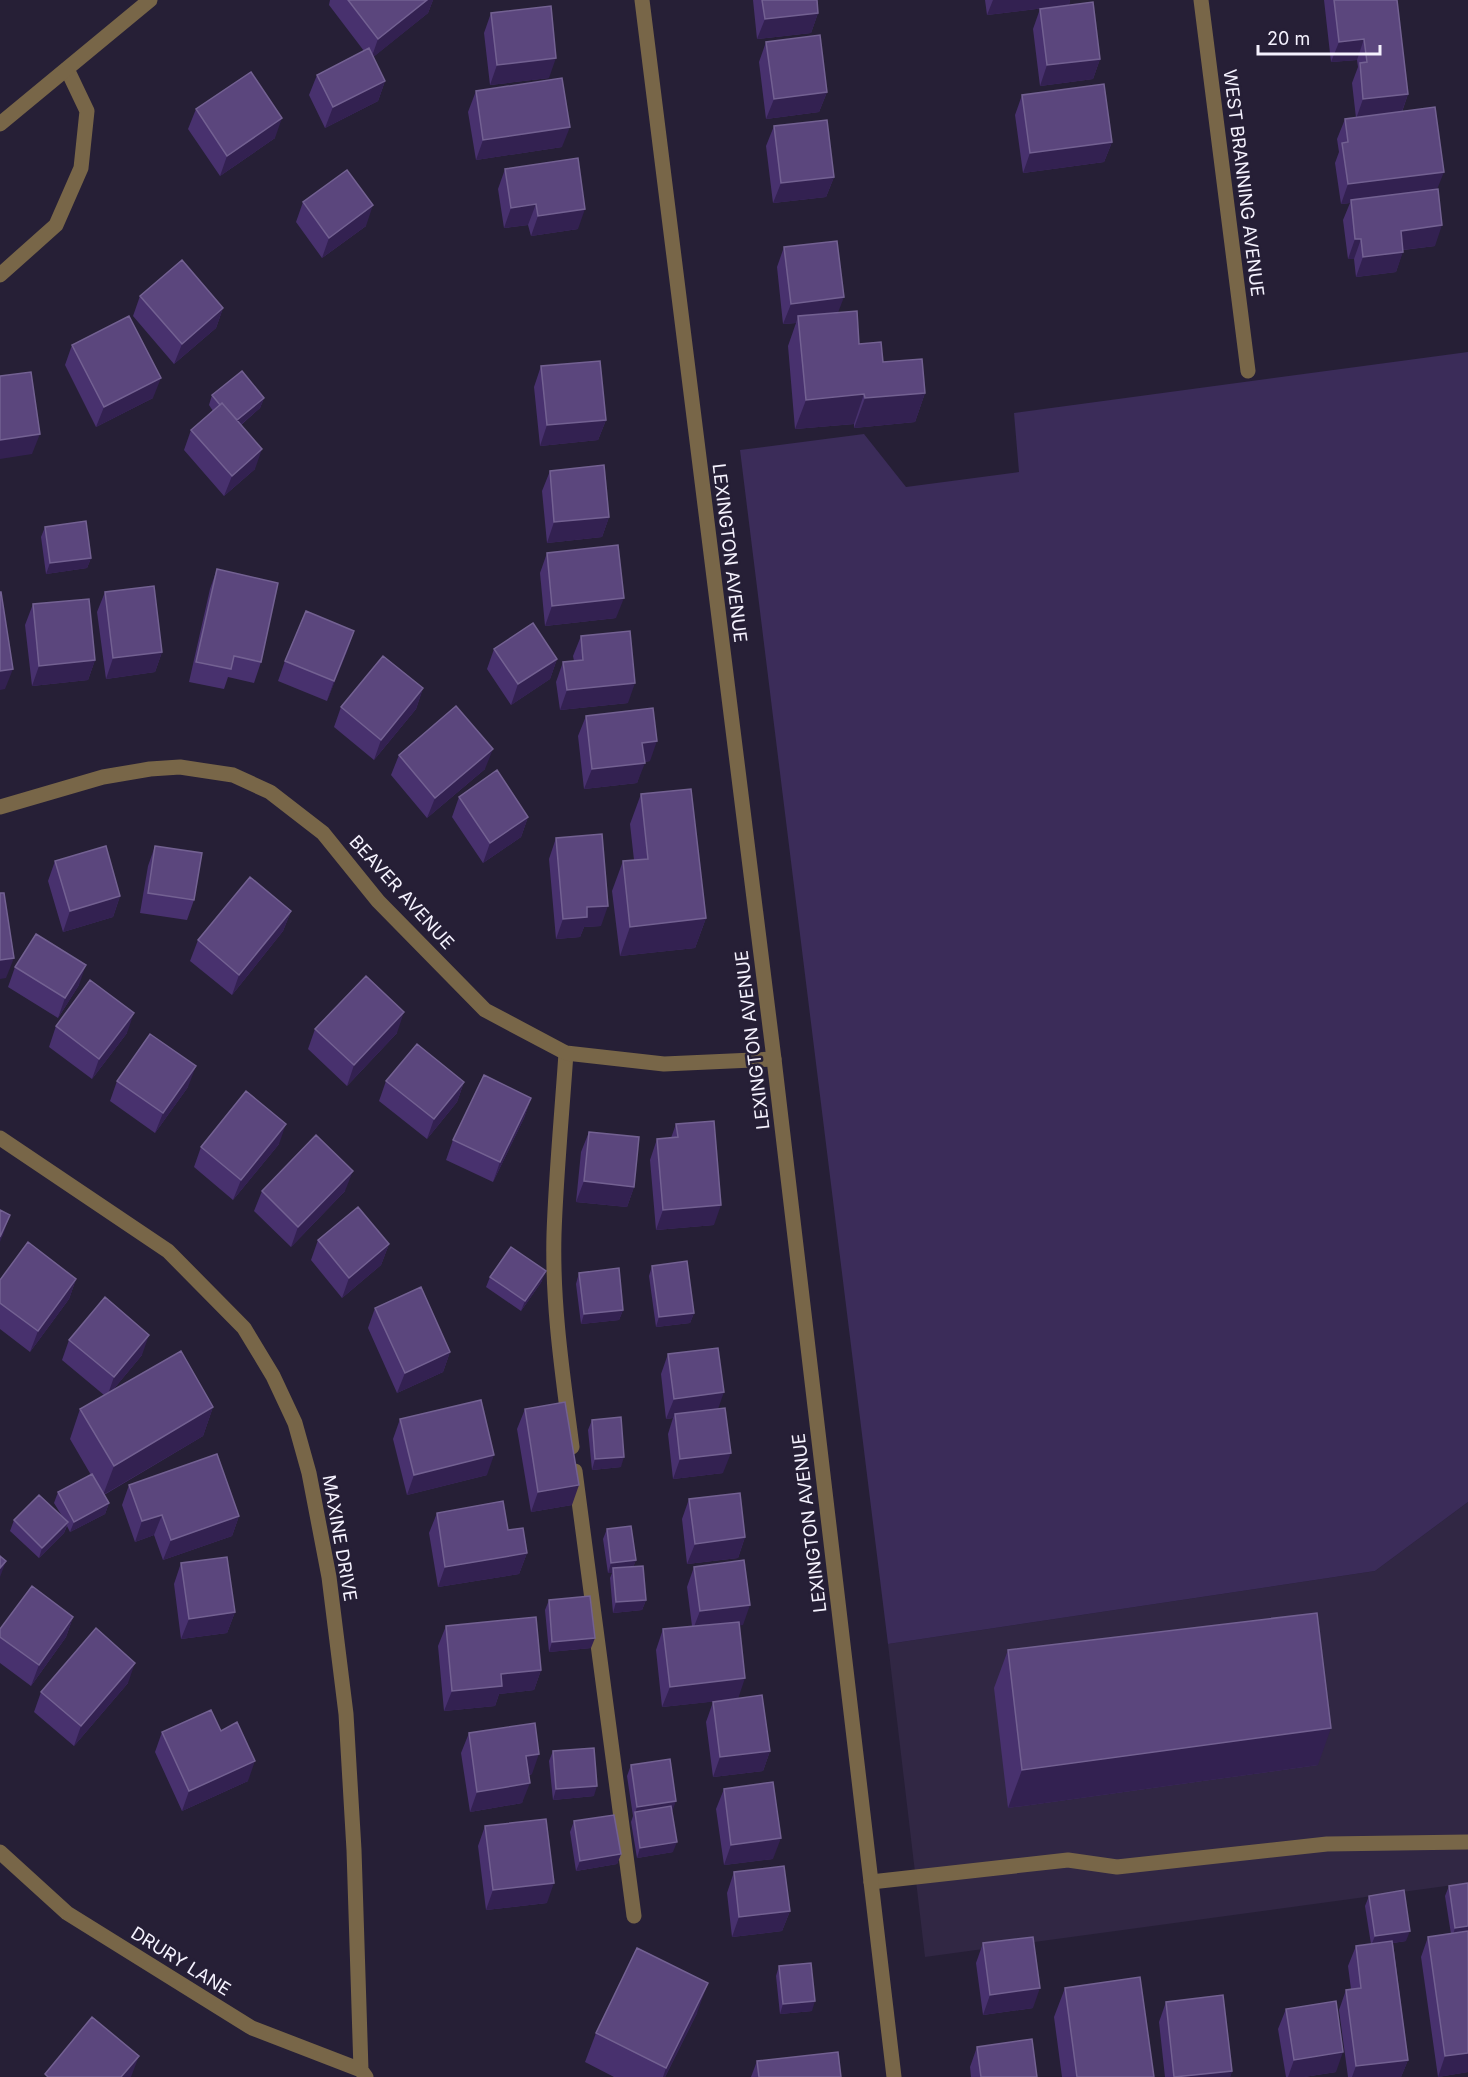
<svg xmlns="http://www.w3.org/2000/svg" width="1468" height="2077" font-family="Inter,sans-serif">
<style>
.built{fill:#312744}
.green{fill:#3b2c59}
.lines{fill:none;stroke-linecap:round;stroke-linejoin:round}
.service{stroke:#786648;stroke-width:15}
.minor{stroke:#786648;stroke-width:15}
.tertiary{stroke:#786648;stroke-width:15}
.wall{fill:#48316e}
.shaded-wall{fill:#332151}
.building{fill:#5b467d;stroke:#736192;stroke-width:1.5}
.labels{text-anchor:middle;dominant-baseline:central;stroke-width:5;stroke-linejoin:round;paint-order:stroke}
.street-label{font-size:18px;fill:#f5f2fe;stroke:#261f36}
</style>
<rect width="100%" height="100%" fill="#261f36"/>
<path class="built" d="M1468 1502V1883L925 1957 888 1644 1375 1571Z"/>
<path class="green" d="M1468 352V1502L1375 1571 888 1644 740 450 864 434 906 487 1019 472 1014 413Z"/>
<g class="lines">
<path class="service" d="M0 275 56 225 81 168 87 111 67 69
M566 1053C562 1113 556 1174 554 1234 552 1306 563 1377 572 1447
M575 1471 634 1916
M871 1882 1068 1860 1117 1867 1327 1844 1468 1842"/>
<path class="minor" d="M1201 0 1248 371
M0 124 150 0
M0 807 103 777 150 769 180 767 233 775 270 792 323 833 378 901 485 1010 566 1053 664 1064 774 1059
M0 1138 168 1251 244 1328 273 1376 295 1423 309 1473 329 1577 346 1714 354 1850 361 2070 366 2077
M0 1852 67 1913 252 2028 361 2070"/>
<path class="tertiary" d="M642 0 774 1059 894 2077"/>
</g>
<path class="wall" d="M330 0H433L428 13 373 57 385 81 378 101 325 128 309 95 317 75 364 51 329 5Z
M753 0H817L818 13 811 33 757 39Z
M985 0H1070L1069 5 987 15Z
M1324 0H1397L1408 94 1402 112 1437 189 1435 246 1403 250 1396 272 1356 277 1354 259H1348L1343 220 1350 203 1341 204 1335 163 1339 152 1337 139 1345 119 1356 118 1352 83 1358 67 1357 60 1331 62Z
M1040 9 1100 59 1093 79 1040 86 1033 29Z
M491 13 549 78 490 85 484 33Z
M766 42 827 92 819 112 766 119 759 62Z
M476 91 562 147 476 160 468 112Z
M1022 95 1112 142 1104 162 1023 173 1015 115Z
M196 109 275 138 220 176 188 129Z
M774 126 834 177 826 197 773 203 766 146Z
M505 169 578 229 531 236 528 225 504 228 498 189Z
M303 202 366 226 322 258 296 222Z
M784 247 838 313 859 344 925 393 915 422 854 428V424L795 429 788 346 796 323 783 324 777 267Z
M140 296 223 308 216 328 174 364 133 316Z
M72 345 153 398 96 427 65 365Z
M541 366 606 420 598 440 540 446 534 387Z
M212 395 264 398 260 408 241 425 255 469 224 496 184 450 191 430 213 411 209 405Z
M550 471 609 517 602 537 547 543 542 491Z
M45 527 91 558 87 568 46 574 41 537Z
M547 553 616 618 545 626 540 573Z
M217 569 261 662 254 683 228 677 224 689 189 682 210 589Z
M105 592 162 652 155 672 106 679 97 612Z
M33 604 95 660 88 680 32 686 25 625Z
M354 631 327 701 278 681 285 661Z
M581 636 628 703 560 710 556 682 563 662 574 661 573 656Z
M494 649 557 659 550 679 511 705 487 669Z
M423 688 416 709 374 760 334 727 341 707Z
M586 716 650 761 644 762 637 783 584 789 578 736Z
M399 755 485 769 427 818 391 775Z
M641 794 706 918 695 948 620 956 612 891 623 861 634 860 630 824Z
M459 797 528 817 521 837 483 863 452 817Z
M556 838 601 926 584 927 580 937 556 939 549 859Z
M155 846 194 900 187 920 140 913 148 866Z
M55 861 120 896 113 917 63 932 48 881Z
M291 911 283 931 232 995 190 961 198 940Z
M15 967 79 985 58 1018 8 987Z
M56 1026 127 1033 92 1079 49 1047Z
M315 1029 397 1033 347 1086 308 1049Z
M117 1081 188 1087 155 1133 110 1101Z
M386 1081 464 1082 457 1102 427 1139 379 1101Z
M531 1098 524 1118 493 1182 446 1160 453 1140Z
M676 1124 714 1225 656 1230 650 1160 657 1139 671 1138Z
M589 1132 634 1187 627 1207 576 1202 581 1152Z
M279 1144 233 1200 194 1167 201 1147Z
M262 1191H345L291 1247 254 1211Z
M318 1240 389 1244 381 1265 342 1298 311 1260Z
M652 1266 694 1313 690 1323 656 1327 649 1276Z
M579 1273 623 1310 619 1320 581 1324 576 1284Z
M490 1277 542 1281 521 1311 486 1287Z
M76 1279 69 1299 30 1352 0 1329V1280Z
M375 1308 450 1352 443 1372 397 1393 368 1328Z
M69 1340 142 1355 112 1391 213 1407 203 1436 104 1495 109 1503 105 1514 70 1532 67 1526 64 1533 39 1558 10 1531 14 1520 62 1516 54 1503 58 1492 91 1475 70 1439 80 1409 104 1395 62 1360Z
M668 1354 718 1409 723 1473 673 1479 668 1434 673 1418 666 1419 661 1374Z
M525 1409 572 1505 531 1512 517 1429Z
M400 1419 487 1475 407 1495 393 1439Z
M592 1420 621 1467 592 1470 588 1430Z
M129 1485 239 1516 232 1536 163 1560 154 1535 135 1542 122 1505Z
M689 1499 745 1537 738 1558 687 1564 682 1519Z
M437 1513 508 1530 527 1553 519 1574 438 1587 429 1533Z
M607 1529 636 1560 633 1567 646 1600 642 1610 613 1613 610 1578 612 1573H608L603 1539Z
M181 1563 235 1612 227 1633 181 1639 174 1584Z
M694 1567 743 1625H740L738 1698 770 1751 763 1771 713 1777 706 1722 713 1702 717 1701 662 1707 656 1650 663 1629 692 1626 687 1587Z
M549 1600 591 1648 549 1652 545 1610Z
M73 1617 66 1637 31 1686 0 1663V1629Z
M446 1626 541 1670 534 1690 499 1694 495 1706 444 1711 438 1646Z
M1008 1650 1318 1765 1008 1808 994 1688Z
M128 1683 74 1746 34 1712 41 1692Z
M221 1731 248 1781 182 1811 155 1752 162 1732Z
M469 1733 532 1774 529 1775 522 1803 470 1812 461 1753Z
M553 1751 594 1796 553 1800 549 1761Z
M631 1765 672 1812 673 1852 637 1858 631 1822 633 1816 627 1776Z
M724 1789 773 1859 724 1865 716 1809Z
M574 1821 621 1854 617 1864 576 1871 570 1832Z
M485 1826 547 1903 486 1910 478 1846Z
M734 1872 790 1911 782 1931 732 1937 727 1893Z
M1468 1883V2072L1438 2077 1421 1957 1428 1937 1451 1934 1445 1896 1449 1886Z
M1369 1896 1406 1941 1393 1943 1408 2060 1401 2077H1348L1339 2010 1346 1990 1351 1989 1348 1966 1356 1946 1371 1944 1365 1906Z
M983 1943 1033 2008 983 2015 976 1963Z
M779 1966 812 2011 780 2014 776 1976Z
M1065 1988 1154 2077H1062L1054 2017Z
M1166 2002 1232 2071 1230 2077H1165L1159 2022Z
M1286 2009 1336 2072 1304 2077H1286L1278 2029Z
M697 2013 665 2077H614L585 2062 596 2033Z
M977 2047 1037 2077H971L970 2067Z
M757 2061 841 2077H751Z"/>
<path class="shaded-wall" d="M427 0H433L428 13 371 59 378 39Z
M993 0H1070L1069 5 987 15Z
M818 13 811 33 757 39 765 19Z
M1364 39 1357 60 1331 62 1339 42Z
M556 58 549 78 490 85 497 65Z
M1100 59 1093 79 1040 86 1047 65Z
M385 81 378 101 325 128 333 107Z
M827 92 819 112 766 119 774 99Z
M1408 94 1401 114 1356 119 1363 99Z
M282 118 275 138 220 176 227 156Z
M570 127 562 147 476 160 483 140Z
M1112 142 1104 162 1023 173 1030 153Z
M1444 172 1436 192 1351 200 1350 203 1341 204 1348 184Z
M834 177 826 197 773 203 781 183Z
M536 204 528 225 504 228 511 208Z
M373 205 366 226 322 258 329 238Z
M585 209 578 229 531 236 538 216Z
M1442 225 1435 246 1393 251 1401 231Z
M1355 239H1361L1354 259H1348Z
M1403 252 1396 272 1356 277 1363 257Z
M844 297 836 318 798 316 796 323 783 324 791 304Z
M223 308 216 328 174 364 182 344Z
M161 378 153 398 96 427 104 407Z
M925 393 915 422 854 428 865 398Z
M864 394 854 424 795 429 806 400Z
M264 398 260 408 231 433 235 422Z
M606 420 598 440 540 446 547 425Z
M40 434 32 454 0 459V440Z
M262 449 255 469 224 496 232 476Z
M609 517 602 537 547 543 554 522Z
M91 558 87 568 46 574 50 563Z
M624 598 616 618 545 626 552 606Z
M354 631 347 652 327 701 334 681Z
M162 652 155 672 106 679 113 658Z
M557 659 550 679 511 705 518 684Z
M95 660 88 680 32 686 39 666Z
M13 669 5 689 0 690V671Z
M635 683 628 703 560 710 567 690Z
M423 688 416 709 374 760 381 740Z
M657 741 650 761 635 763 642 743Z
M493 749 485 769 427 818 435 798Z
M645 763 637 783 584 789 592 769Z
M528 817 521 837 483 863 490 843Z
M120 896 113 917 63 932 70 911Z
M608 906 601 926 584 927 580 937 556 939 563 919 587 907Z
M291 911 283 931 232 995 239 975Z
M706 918 695 948 620 956 630 927Z
M14 958 6 978 0 979V960Z
M86 965 79 985 58 1018 65 998Z
M404 1012 397 1033 347 1086 354 1065Z
M134 1013 127 1033 92 1079 99 1059Z
M196 1066 188 1087 155 1133 163 1113Z
M464 1082 457 1102 427 1139 434 1119Z
M531 1098 524 1118 493 1182 500 1162Z
M286 1124 279 1144 233 1200 241 1180Z
M353 1171 345 1191 291 1247 298 1227Z
M584 1181 634 1187 627 1207 576 1202Z
M721 1205 714 1225 656 1230 663 1210Z
M10 1215 3 1235 0 1242V1237Z
M389 1244 381 1265 342 1298 349 1278Z
M546 1271 542 1281 521 1311 525 1301Z
M76 1279 69 1299 30 1352 38 1331Z
M623 1310 619 1320 581 1324 584 1314Z
M694 1313 690 1323 656 1327 659 1317Z
M149 1335 142 1355 107 1397 114 1377Z
M450 1352 443 1372 397 1393 405 1373Z
M724 1392 717 1412 675 1414 673 1418 666 1419 674 1399Z
M213 1407 203 1436 103 1495 114 1466Z
M731 1453 723 1473 673 1479 680 1459Z
M494 1455 487 1475 407 1495 414 1475Z
M624 1457 621 1467 592 1470 595 1459Z
M579 1485 572 1505 531 1512 538 1492Z
M109 1503 105 1514 70 1532 74 1522Z
M162 1515 154 1535 135 1542 142 1521Z
M239 1516 232 1536 163 1560 171 1540Z
M68 1522 64 1533 39 1558 42 1548Z
M745 1537 738 1558 687 1564 695 1544Z
M527 1553 519 1574 438 1587 445 1567Z
M636 1560 632 1570 613 1568 612 1573H608L611 1563Z
M6 1561 0 1577V1568Z
M646 1600 642 1610 613 1613 616 1602Z
M750 1605 743 1625 692 1632 700 1611Z
M235 1612 227 1633 181 1639 189 1619Z
M73 1617 66 1637 31 1686 39 1665Z
M595 1638 591 1648 549 1652 552 1642Z
M135 1663 128 1683 74 1746 81 1726Z
M541 1670 534 1690 499 1694 495 1706 444 1711 452 1691 501 1674Z
M745 1678 738 1699 662 1707 670 1687Z
M1331 1728 1318 1765 1008 1808 1022 1770Z
M770 1751 763 1771 713 1777 720 1757Z
M539 1754 532 1774 518 1777 526 1756Z
M255 1761 248 1781 182 1811 189 1791Z
M530 1783 522 1803 470 1812 477 1792Z
M597 1786 594 1796 553 1800 556 1789Z
M676 1801 672 1812 635 1813 637 1807Z
M781 1838 773 1859 724 1865 731 1845Z
M677 1842 673 1852 637 1858 640 1848Z
M621 1854 617 1864 576 1871 580 1861Z
M554 1883 547 1903 486 1910 493 1890Z
M790 1911 782 1931 732 1937 739 1917Z
M1468 1926V1935L1452 1938 1455 1928Z
M1410 1931 1406 1941 1371 1946 1375 1936Z
M708 1983 697 2013 665 2077H663L666 2068Z
M1040 1988 1033 2008 983 2015 990 1995Z
M815 2001 812 2011 780 2014 783 2004Z
M1343 2052 1336 2072 1304 2077H1288L1294 2060Z
M1468 2053V2072L1438 2077 1445 2056Z
M139 2056 131 2077H121Z
M1408 2060 1401 2077H1352L1356 2066Z
M1232 2071 1230 2077H1182Z"/>
<path class="building" d="M348 0H427L378 39Z
M762 0H817L818 13 765 19Z
M1334 0H1397L1408 94 1363 99 1360 63 1367 62 1364 39 1339 42Z
M1093 2 1100 59 1047 65 1040 9Z
M551 6 556 58 497 65 491 13Z
M820 35 827 92 774 99 766 42Z
M369 48 385 81 333 107 317 75Z
M251 72 282 118 227 156 196 109Z
M562 78 570 127 483 140 476 91Z
M1104 84 1112 142 1030 153 1022 95Z
M1435 107 1444 172 1348 184 1342 143 1348 142 1345 119Z
M827 120 834 177 781 183 774 126Z
M578 158 585 209 538 216 536 204 511 208 505 169Z
M347 170 373 205 329 238 303 202Z
M1438 189 1442 225 1401 231 1403 252 1363 257 1361 239H1355L1351 200Z
M837 241 844 297 791 304 784 247Z
M182 260 223 308 182 344 140 296Z
M857 311 859 344 881 342 883 362 922 359 925 393 865 398 864 394 806 400 798 316Z
M129 316 161 378 104 407 72 345Z
M600 361 606 420 547 425 541 366Z
M242 371 264 398 237 420 222 403 220 405 212 395Z
M31 372 40 434 0 440V376Z
M222 403 262 449 232 476 191 430Z
M604 465 609 517 554 522 550 471Z
M86 521 91 558 50 563 45 527Z
M618 545 624 598 552 606 547 553Z
M217 569 278 583 261 662 234 656 231 669 196 662Z
M154 586 162 652 113 658 105 592Z
M0 592H1L13 669 0 671Z
M89 599 95 660 39 666 33 604Z
M306 611 354 631 334 681 285 661Z
M533 623 557 659 518 684 494 649Z
M630 631 635 683 567 690 563 662 583 660 581 636Z
M383 656 423 688 381 740 341 707Z
M456 706 493 749 435 798 399 755Z
M653 708 657 741 642 743 645 763 592 769 586 716Z
M497 770 528 817 490 843 459 797Z
M691 789 706 918 630 927 623 861 648 859 641 794Z
M602 834 608 906 587 907V917L563 919 556 838Z
M106 846 120 896 70 911 55 861Z
M155 846 202 853 194 900 148 893Z
M250 877 291 911 239 975 198 940Z
M0 893H4L14 958 0 960Z
M36 934 86 965 65 998 15 967Z
M366 976 404 1012 354 1065 315 1029Z
M90 980 134 1013 99 1059 56 1026Z
M150 1034 196 1066 163 1113 117 1081Z
M417 1044 464 1082 434 1119 386 1081Z
M484 1075 531 1098 500 1162 453 1140Z
M246 1091 286 1124 241 1180 201 1147Z
M714 1121 721 1205 663 1210 657 1139 678 1137 676 1124Z
M589 1132 639 1137 634 1187 584 1181Z
M316 1135 353 1171 298 1227 262 1191Z
M358 1207 389 1244 349 1278 318 1240Z
M0 1210 10 1215 0 1237Z
M28 1242 76 1279 38 1331 0 1303V1280Z
M511 1247 546 1271 525 1301 490 1277Z
M687 1261 694 1313 659 1317 652 1266Z
M619 1268 623 1310 584 1314 579 1273Z
M421 1287 450 1352 405 1373 375 1308Z
M105 1297 149 1335 114 1377 69 1340Z
M718 1348 724 1392 674 1399 668 1354Z
M181 1351 213 1407 114 1466 80 1409Z
M481 1400 494 1455 414 1475 400 1419Z
M565 1402 579 1485 538 1492 525 1409Z
M725 1408 731 1453 680 1459 675 1414Z
M621 1417 624 1457 595 1459 592 1420Z
M217 1454 239 1516 171 1540 162 1515 142 1521 129 1485Z
M92 1474 109 1503 74 1522 58 1492Z
M740 1493 745 1537 695 1544 689 1499Z
M39 1495 68 1522 42 1548 14 1520Z
M503 1501 508 1530 523 1528 527 1553 445 1567 437 1513Z
M631 1526 636 1560 611 1563 607 1529Z
M0 1556 6 1561 0 1568Z
M227 1557 235 1612 189 1619 181 1563Z
M744 1560 750 1605 700 1611 694 1567Z
M643 1566 646 1600 616 1602 613 1568Z
M32 1586 73 1617 39 1665 0 1637V1629Z
M590 1596 595 1638 552 1642 549 1600Z
M1317 1613 1331 1728 1022 1770 1008 1650Z
M536 1617 541 1670 501 1674 502 1686 452 1691 446 1626Z
M739 1622 745 1678 670 1687 663 1629Z
M96 1628 135 1663 81 1726 41 1692Z
M762 1695 770 1751 720 1757 713 1702Z
M211 1710 221 1731 237 1722 255 1761 189 1791 162 1732Z
M535 1723 539 1754 526 1756 530 1783 477 1792 469 1733Z
M594 1748 597 1786 556 1789 553 1751Z
M670 1759 676 1801 637 1807 631 1765Z
M773 1782 781 1838 731 1845 724 1789Z
M671 1806 677 1842 640 1848 635 1812Z
M614 1815 621 1854 580 1861 574 1821Z
M546 1819 554 1883 493 1890 485 1826Z
M784 1866 790 1911 739 1917 734 1872Z
M1468 1883V1926L1455 1928 1449 1886Z
M1404 1890 1410 1931 1375 1936 1369 1896Z
M1468 1931V2053L1445 2056 1428 1937Z
M1033 1937 1040 1988 990 1995 983 1943Z
M1392 1941 1408 2060 1356 2066 1346 1990 1361 1988 1356 1946Z
M637 1948 708 1983 666 2068 596 2033Z
M811 1963 815 2001 783 2004 779 1966Z
M1140 1977 1154 2077H1077L1065 1988Z
M1223 1995 1232 2071 1174 2077 1166 2002Z
M1336 2001 1343 2052 1294 2060 1286 2009Z
M92 2017 139 2056 121 2077H48L45 2074Z
M1032 2039 1037 2077H981L977 2047Z
M838 2052 841 2077H759L757 2061Z"/>
<g class="labels">
<g class="street-label">
<text transform="translate(1244 183) rotate(83)">WEST BRANNING AVENUE</text>
<text transform="translate(730 553) rotate(83)">LEXINGTON AVENUE</text>
<text transform="translate(402 892) rotate(48)">BEAVER AVENUE</text>
<text transform="translate(752 1040) rotate(-97)">LEXINGTON AVENUE</text>
<text transform="translate(809 1523) rotate(-97)">LEXINGTON AVENUE</text>
<text transform="translate(340 1538) rotate(80)">MAXINE DRIVE</text>
<text transform="translate(181 1961) rotate(32)">DRURY LANE</text>
</g>
</g>
<path d="M1258 45v9h122v-9" fill="none" stroke="#f5f2fe" stroke-width="3"/>
<text x="1267" y="45" font-size="18" fill="#f5f2fe" stroke="#261f36" stroke-width="4.5" paint-order="stroke">20 m</text>
</svg>
